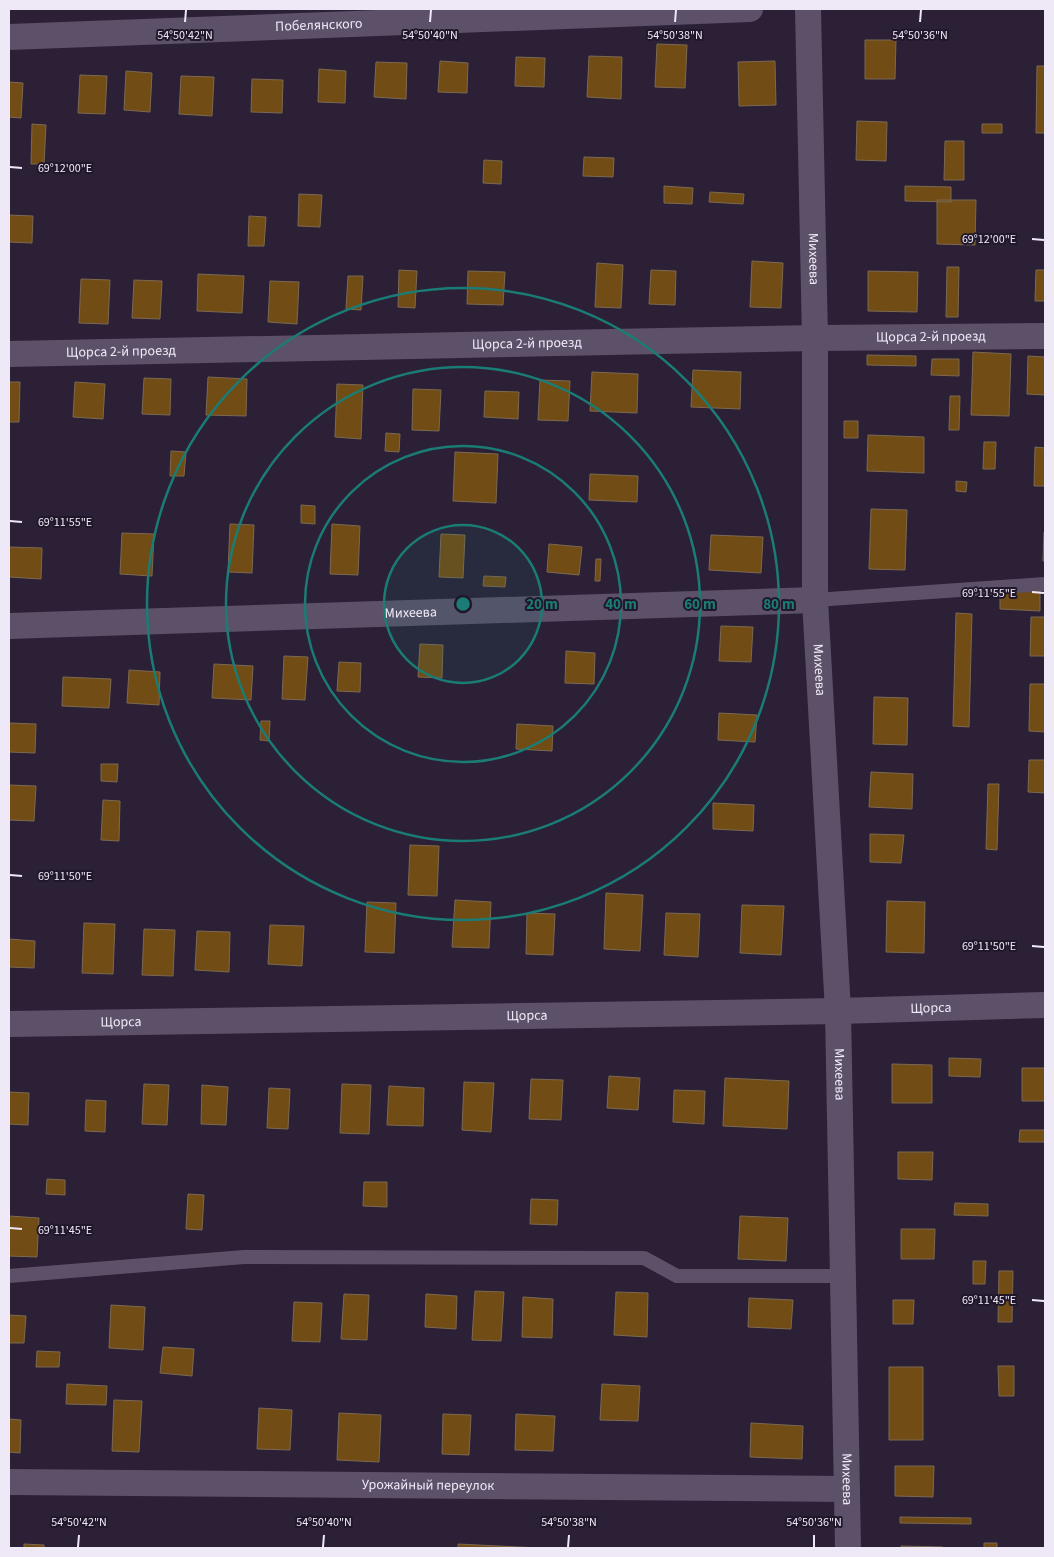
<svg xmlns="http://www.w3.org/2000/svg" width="1054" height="1557" font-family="'Source Sans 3',sans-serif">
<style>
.building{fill:#724c15;stroke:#7c6952}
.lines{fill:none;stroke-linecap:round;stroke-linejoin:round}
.lane{stroke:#5c5169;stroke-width:14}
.street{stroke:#5c5169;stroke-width:26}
.ticks{fill:none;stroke:#efe9f7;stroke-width:2}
.ring{fill:none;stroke:#1a7c75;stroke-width:2.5}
.labels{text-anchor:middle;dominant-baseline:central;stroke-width:4;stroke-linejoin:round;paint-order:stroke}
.street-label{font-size:14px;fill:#efe9f7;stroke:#21172b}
.ticks-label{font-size:12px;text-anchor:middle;fill:#efe9f7;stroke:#21172b;stroke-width:4;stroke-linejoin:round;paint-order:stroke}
.centre{fill:#1a7c75;stroke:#21172b;stroke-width:2.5}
.ring-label{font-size:15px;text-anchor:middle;font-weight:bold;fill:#1a7c75;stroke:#21172b;stroke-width:4;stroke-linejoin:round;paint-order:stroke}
</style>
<rect width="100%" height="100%" fill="#2b2036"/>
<path class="building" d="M865 40H896L895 79H865Z
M657 44 687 45 685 88 655 87Z
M589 56 622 57 621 99 587 97Z
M516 57 545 58 544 87 515 86Z
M440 61 468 63 467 93 438 92Z
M775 61 776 105 739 106 738 62Z
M376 62 407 63 406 99 374 97Z
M1037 66H1045V133H1036Z
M319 69 346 71 345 103 318 102Z
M126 71 152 73 150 112 124 110Z
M80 75 107 76 105 114 78 113Z
M181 76 214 77 212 116 179 114Z
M252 79 283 80 282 113 251 112Z
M9 82 23 83 21 118 9 117Z
M857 121 887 122 886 161 856 160Z
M32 124 46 125 44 164H31Z
M982 124H1002V133H982Z
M945 141H964V180H944Z
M584 157 614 158 613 177 583 176Z
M484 160 502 161 501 184 483 183Z
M664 186 693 188 692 204 664 203Z
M905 186 951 187V202L905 201Z
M710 192 744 194 743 204 709 202Z
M299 194 322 195 320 227 298 226Z
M937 200H976L975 245 937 244Z
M9 215 33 216 32 243 9 242Z
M249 216 266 217 264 246H248Z
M752 261 783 263 781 308 750 307Z
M597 263 623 265 621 308 595 307Z
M947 267H959L958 317H946Z
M399 270 417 271 415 308 398 307Z
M651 270 676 271 675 305 649 304Z
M1036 270H1045V301H1035Z
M468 271 505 272 503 305 467 304Z
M868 271 918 272 917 312 868 311Z
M198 274 244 276 242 313 197 311Z
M348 276H363L361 310 346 309Z
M81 279 110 280 108 324 79 323Z
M134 280 162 281 160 319 132 318Z
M270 281 299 282 297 324 268 322Z
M973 352 1011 354 1009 416 971 415Z
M867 355 916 356V366L867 365Z
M1028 356 1045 357V395L1027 394Z
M932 359H959V376L931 375Z
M693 370 741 372 740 409 691 407Z
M592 372 638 374 637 413 590 411Z
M208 377 247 379 246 416 206 415Z
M144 378 171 379 170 415 142 414Z
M540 380 570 381 568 421 538 420Z
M9 382H20L19 422H9Z
M75 382 105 384 103 419 73 417Z
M337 384 363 385 361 439 335 437Z
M413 389 441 390 439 431 412 430Z
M485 391 519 392 518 419 484 417Z
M950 396H960L959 430H949Z
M844 421H858V438H844Z
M386 433 400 434 399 452 385 451Z
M868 435 924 437V473L867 471Z
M984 442H996L995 469H983Z
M1035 447 1045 448V486H1034Z
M171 451 186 452 184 476H170Z
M455 452 498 454 496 503 453 501Z
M590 474 638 476 637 502 589 500Z
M956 481 967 482 966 492 956 491Z
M301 505 315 506V524L301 523Z
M871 509 907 510 905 570 869 569Z
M230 524 254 525 252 573 228 572Z
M332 524 360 526 358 575 330 574Z
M1044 532H1045V561H1043Z
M122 533 154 534 152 576 120 574Z
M441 534 465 535 463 578 439 577Z
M711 535 763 537 761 573 709 570Z
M549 544 582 547 579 575 547 572Z
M9 547 42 548 41 579 9 577Z
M596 559H601L600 581H595Z
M484 576 506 577 505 587 483 586Z
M1000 588 1040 589V611L1000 609Z
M956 613 972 614 969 727 953 726Z
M1031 617H1045V656H1030Z
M721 626 753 627 751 662 719 661Z
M420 644 443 645 442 678 418 677Z
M566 651 595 653 594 684 565 683Z
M284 656 308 657 305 700 282 699Z
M339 662 361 663 360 692 337 691Z
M214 664 253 666 251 700 212 698Z
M129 670 160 672 159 705 127 703Z
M63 677 111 679 109 708 62 706Z
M1030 684H1045V732L1029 731Z
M874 697 908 698 907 745 873 744Z
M719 713 757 715 755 742 718 740Z
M261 721H270L269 741 260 740Z
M9 723 36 724 35 753 9 752Z
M517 724 553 726 552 751 516 749Z
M1029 760H1045V793L1028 792Z
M101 764H118L117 782 101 781Z
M871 772 913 774 912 809 869 807Z
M988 784H999L997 850 986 849Z
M9 785 36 786 34 821 9 820Z
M103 800 120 801 119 841 101 840Z
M713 803 754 805 753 831 713 829Z
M870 834 904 835 901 863 870 862Z
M410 845 439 846 437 896 408 895Z
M606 893 643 895 640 951 604 949Z
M455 900 491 902 489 948 452 947Z
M887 901 925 902 924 953 886 952Z
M367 902 396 903 394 953 365 952Z
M742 905 784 906 781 955 740 953Z
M527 913 555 914 553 955 526 954Z
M666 913 700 914 698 957 664 955Z
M84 923 115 924 113 974 82 973Z
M270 925 304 926 302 966 268 964Z
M144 929 175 930 173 976 142 975Z
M197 931 230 932 229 972 195 970Z
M9 939 35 941 34 968 9 967Z
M949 1058 981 1059 980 1077 949 1076Z
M892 1064 932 1065V1103H892Z
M1022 1068H1045V1101H1022Z
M609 1076 640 1078 638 1110 607 1108Z
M725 1078 789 1081 787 1129 723 1126Z
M531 1079 563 1080 561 1120 529 1119Z
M464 1082 494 1083 491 1132 462 1130Z
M144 1084 169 1085 167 1125 142 1124Z
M342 1084 371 1085 369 1134 340 1133Z
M202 1085 228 1087 226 1125 201 1124Z
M389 1086 424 1088 423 1126 387 1125Z
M269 1088 290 1089 288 1129 267 1128Z
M674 1090 705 1091 704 1124 673 1122Z
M9 1092 29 1093 28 1125 9 1124Z
M86 1100 106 1101 105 1132 85 1131Z
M1020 1130H1045V1142H1019Z
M898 1152H933L932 1180 898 1179Z
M47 1179 65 1180V1195L46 1194Z
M364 1182H387V1207L363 1206Z
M188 1194 204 1195 202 1230 186 1229Z
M531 1199 558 1200 557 1225 530 1224Z
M955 1203 988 1204V1216L954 1215Z
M9 1216 39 1218 37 1257 9 1256Z
M740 1216 788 1218 786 1261 738 1259Z
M901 1229H935L934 1259H901Z
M973 1261H986L985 1284H973Z
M999 1271H1013L1012 1322H998Z
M475 1291 504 1292 501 1341 472 1340Z
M616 1292 648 1293 647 1337 614 1335Z
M344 1294 369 1295 367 1340 341 1339Z
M426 1294 457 1296 456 1329 425 1327Z
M523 1297 553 1299 552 1338 522 1337Z
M749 1298 793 1300 791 1329 748 1327Z
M893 1300H914L913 1324H893Z
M294 1302 322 1303 320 1342 292 1341Z
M111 1305 145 1307 143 1350 109 1348Z
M9 1315 26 1316 24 1343H9Z
M163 1347 194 1349 192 1376 160 1373Z
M37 1351 60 1352 59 1367H36Z
M998 1366H1014V1396H999Z
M889 1367H923V1440H889Z
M67 1384 107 1386 106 1405 66 1404Z
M602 1384 640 1386 638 1421 600 1420Z
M114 1400 142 1401 139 1452 112 1451Z
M259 1408 292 1410 290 1450 257 1449Z
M339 1413 381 1415 379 1462 337 1460Z
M443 1414 471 1415 469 1455 442 1454Z
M516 1414 555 1416 553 1451 515 1450Z
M9 1419 21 1420 20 1453 9 1452Z
M751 1423 803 1426 802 1459 750 1457Z
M895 1466H934L933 1497 895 1496Z
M900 1517 971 1518V1524L900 1523Z
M984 1543H997V1548H984Z
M24 1544 44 1545V1548H24Z
M458 1544 539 1548H458Z
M901 1546 943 1547V1548H901Z"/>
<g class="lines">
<path class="lane" d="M815 600 1045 584
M9 1276 244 1257 644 1258 677 1276H843"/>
<g class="street">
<path id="s1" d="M808 9 815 338V600L838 1011 848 1548"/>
<path id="s2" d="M9 37 750 9"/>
<path id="s3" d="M9 354 815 338 1045 336"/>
<path id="s4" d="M9 626 815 600"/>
<path id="s5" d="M9 1024 838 1011 1045 1005"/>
<path id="s6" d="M9 1482 847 1489"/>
</g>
</g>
<path class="ticks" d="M185 22 186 10M430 22 431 10M675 22 676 10M920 22 921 10M10 167 22 168M1032 239 1044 240M10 521 22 522M1032 592 1044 593M10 875 22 876M1032 946 1044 947M10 1228 22 1229M1032 1300 1044 1301M78 1547 79 1535M323 1547 324 1535M568 1547 569 1535M814 1547V1535"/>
<circle cx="463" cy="604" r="79" fill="#1a7c75" fill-opacity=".12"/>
<g class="ring">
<circle cx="463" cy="604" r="79"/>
<circle cx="463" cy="604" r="158"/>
<circle cx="463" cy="604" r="237"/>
<circle cx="463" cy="604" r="316"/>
</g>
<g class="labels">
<g class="street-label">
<text stroke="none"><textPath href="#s2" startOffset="310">Побелянского</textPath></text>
<text stroke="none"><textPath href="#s1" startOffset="250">Михеева</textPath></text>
<text stroke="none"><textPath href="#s3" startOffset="922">Щорса 2-й проезд</textPath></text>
<text stroke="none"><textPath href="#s3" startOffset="518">Щорса 2-й проезд</textPath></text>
<text stroke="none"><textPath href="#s3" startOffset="112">Щорса 2-й проезд</textPath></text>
<text stroke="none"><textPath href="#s4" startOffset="402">Михеева</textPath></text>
<text stroke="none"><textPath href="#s1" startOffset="661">Михеева</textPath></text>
<text stroke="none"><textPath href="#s5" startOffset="922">Щорса</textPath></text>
<text stroke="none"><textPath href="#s5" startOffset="518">Щорса</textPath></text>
<text stroke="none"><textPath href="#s5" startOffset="112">Щорса</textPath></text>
<text stroke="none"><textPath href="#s1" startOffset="1066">Михеева</textPath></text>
<text stroke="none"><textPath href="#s1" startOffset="1471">Михеева</textPath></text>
<text stroke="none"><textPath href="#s6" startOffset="419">Урожайный переулок</textPath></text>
</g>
</g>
<g class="ticks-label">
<text x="185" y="39">54°50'42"N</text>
<text x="430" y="39">54°50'40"N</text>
<text x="675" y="39">54°50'38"N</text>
<text x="920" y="39">54°50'36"N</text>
<text x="65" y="172">69°12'00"E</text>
<text x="989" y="243">69°12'00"E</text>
<text x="65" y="526">69°11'55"E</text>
<text x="989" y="597">69°11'55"E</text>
<text x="65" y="880">69°11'50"E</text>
<text x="989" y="950">69°11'50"E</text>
<text x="65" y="1234">69°11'45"E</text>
<text x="989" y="1304">69°11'45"E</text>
<text x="79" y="1526">54°50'42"N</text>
<text x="324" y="1526">54°50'40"N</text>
<text x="569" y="1526">54°50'38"N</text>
<text x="814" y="1526">54°50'36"N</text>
</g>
<circle cx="463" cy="604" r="8" class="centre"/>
<g class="ring-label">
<text x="542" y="609">20 m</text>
<text x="621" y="609">40 m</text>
<text x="700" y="609">60 m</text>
<text x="779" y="609">80 m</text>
</g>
<rect width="1054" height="1557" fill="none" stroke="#efe9f7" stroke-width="20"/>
</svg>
